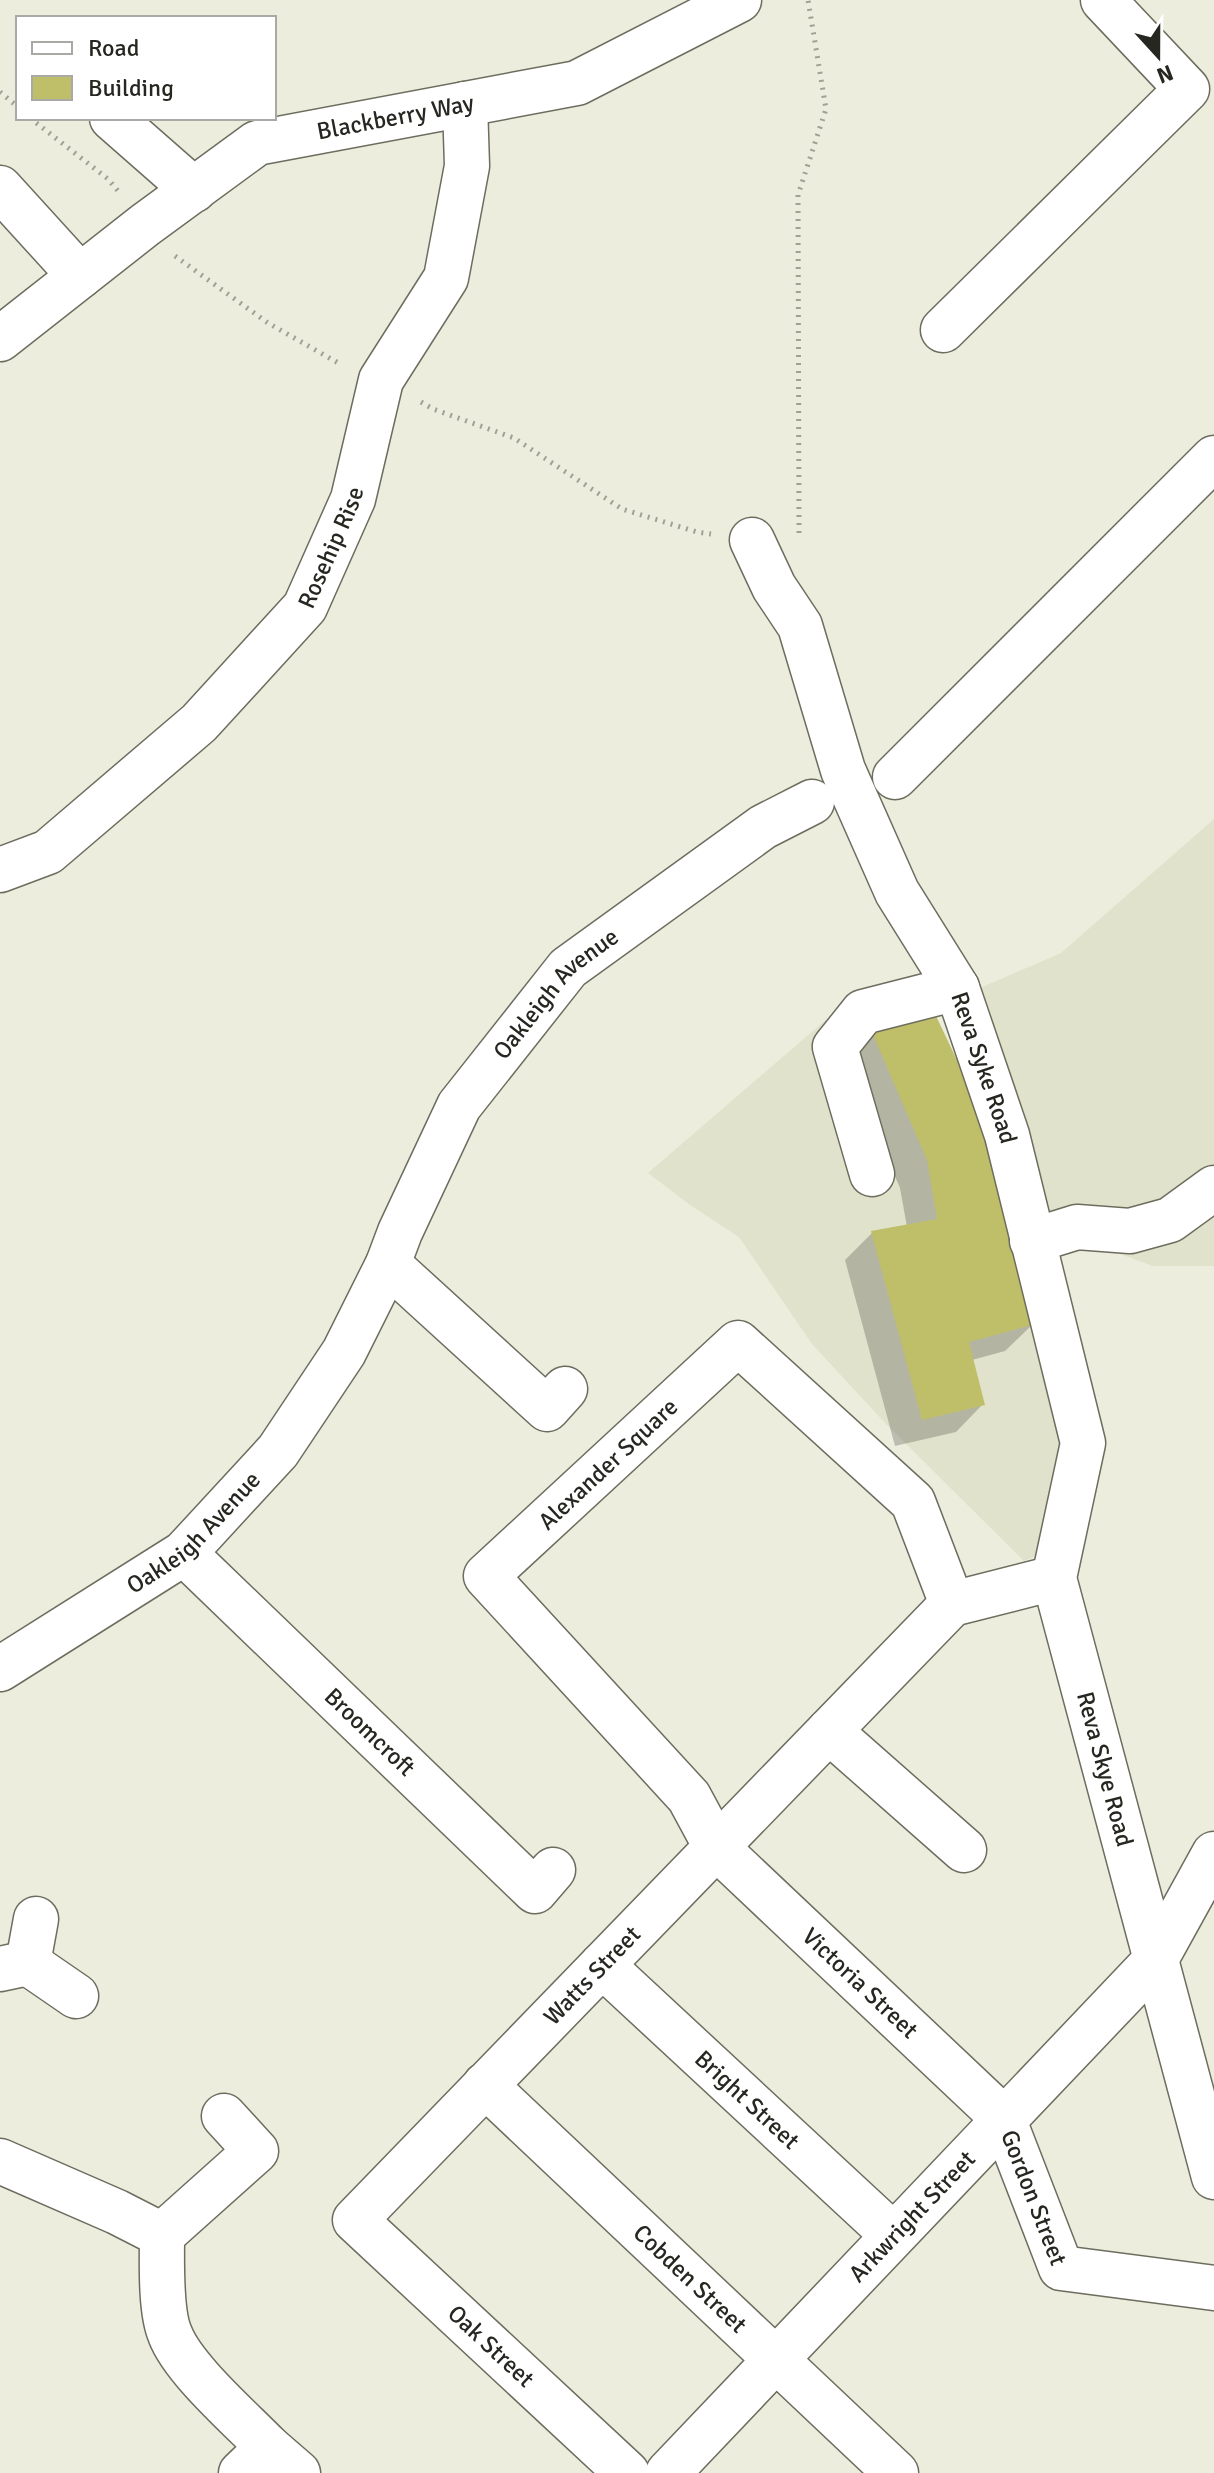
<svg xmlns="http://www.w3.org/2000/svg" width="1214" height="2473" font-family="Signika,sans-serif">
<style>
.built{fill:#e1e2cb}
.shadow{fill:#0003}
.building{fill:#bfbf6a}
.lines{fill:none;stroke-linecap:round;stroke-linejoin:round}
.minor-casing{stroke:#6d6d5f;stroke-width:47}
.path{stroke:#a0a194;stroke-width:5;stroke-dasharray:2 6;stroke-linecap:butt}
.minor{stroke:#fff;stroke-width:44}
.labels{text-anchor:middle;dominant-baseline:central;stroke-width:6;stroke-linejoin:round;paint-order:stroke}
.street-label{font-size:24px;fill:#272721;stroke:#fff}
</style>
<rect width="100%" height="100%" fill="#eceddd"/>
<path class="built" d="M1214 819V1266H1153L1060 1232 1036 1184 980 988 1061 953Z
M922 973 936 1016 990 1130 1066 1457 1050 1550 1024 1561 886 1424 812 1344 739 1237 690 1205 648 1173 857 993Z"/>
<path class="shadow" d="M872 1032 1033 1324 1005 1351 972 1360 983 1404 956 1432 895 1446 845 1260 872 1233 907 1227 900 1188 845 1060Z"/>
<path class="building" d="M936 1016 990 1130 1035 1324 969 1342 985 1405 922 1420 871 1231 937 1219 927 1160 871 1030Z"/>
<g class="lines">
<g class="minor-casing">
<g id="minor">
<path d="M112 118 194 190"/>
<path d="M0 188 80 276"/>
<path d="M943 330 1187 89 1103 0"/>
<path id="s1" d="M0 339 145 225 257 143 577 83 739 0"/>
<path id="s2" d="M752 540 774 587 800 626 843 770 897 892 957 988 1007 1135 1083 1443 1054 1578 1214 2177"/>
<path d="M895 777 1214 458"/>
<path id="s3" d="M0 870 48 852 199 723 305 607 353 499 381 380 446 278 467 166 465 104"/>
<path d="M872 1174 835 1047 863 1012 957 988"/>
<path d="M1032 1241 1077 1227 1130 1231 1170 1220 1214 1188"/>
<path d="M388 1264 547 1409 565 1389"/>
<path id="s4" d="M184 1553 535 1891 553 1870"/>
<path id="s5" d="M952 1604 913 1502 738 1343 486 1576 689 1797 716 1847 1003 2118 1061 2268 1214 2288"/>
<path id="s6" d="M0 1669 184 1553 278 1451 344 1352 388 1264 400 1232 459 1106 568 968 763 827 812 802"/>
<path d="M829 1731 964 1850"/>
<path d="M28 1963 36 1919"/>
<path id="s7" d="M602 1965 893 2235"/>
<path d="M0 1969 28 1963 76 1996"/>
<path id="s8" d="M485 2085 896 2473"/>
<path d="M0 2161 117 2212 162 2235C162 2261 160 2311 170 2334 183 2369 241 2419 268 2447"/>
<path d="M162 2235 256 2151 224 2116"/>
<path d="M241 2473 268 2447 298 2473"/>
<path id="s9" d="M627 2473 355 2220 952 1604 1054 1578"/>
<path id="s10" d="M668 2473 1155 1961 1214 1854"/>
</g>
</g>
<path class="path" d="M0 92 18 107
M30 118 108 179 118 191
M175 256 268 323 340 364
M421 402 433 409 514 438 622 509 697 532 711 534
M799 533 798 195 826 109 808 0"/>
<use href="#minor" class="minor"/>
</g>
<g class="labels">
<g class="street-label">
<text stroke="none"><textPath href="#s1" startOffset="464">Blackberry Way</textPath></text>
<text stroke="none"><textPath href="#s3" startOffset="472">Rosehip Rise</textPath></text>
<text stroke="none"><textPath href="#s6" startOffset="896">Oakleigh Avenue</textPath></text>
<text stroke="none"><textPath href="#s2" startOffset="580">Reva Syke Road</textPath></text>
<text transform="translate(608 1464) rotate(-43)">Alexander Square</text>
<text stroke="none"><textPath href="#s6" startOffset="238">Oakleigh Avenue</textPath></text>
<text stroke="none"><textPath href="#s4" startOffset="258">Broomcroft</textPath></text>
<text stroke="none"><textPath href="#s2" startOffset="1304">Reva Skye Road</textPath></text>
<text stroke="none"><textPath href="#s9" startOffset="712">Watts Street</textPath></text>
<text stroke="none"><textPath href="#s5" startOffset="1244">Victoria Street</textPath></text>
<text stroke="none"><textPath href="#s7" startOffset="198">Bright Street</textPath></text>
<text stroke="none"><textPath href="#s5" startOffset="1526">Gordon Street</textPath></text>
<text stroke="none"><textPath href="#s10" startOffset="354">Arkwright Street</textPath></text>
<text stroke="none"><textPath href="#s8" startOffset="282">Cobden Street</textPath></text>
<text transform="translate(491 2346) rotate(43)">Oak Street</text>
</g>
</g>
<rect x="16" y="16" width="260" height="104" fill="#ffffff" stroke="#a9a9a6" stroke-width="2"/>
<rect x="32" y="42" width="40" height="12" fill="#ffffff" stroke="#a9a9a6" stroke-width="2"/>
<text x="88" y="56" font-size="24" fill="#272721">Road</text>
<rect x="32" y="76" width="40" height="24" fill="#bfbf6a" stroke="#a9a9a6" stroke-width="2"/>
<text x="88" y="96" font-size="24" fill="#272721">Building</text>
<g transform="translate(1158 56) rotate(159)" stroke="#ffffff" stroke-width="6" paint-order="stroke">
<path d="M0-6L14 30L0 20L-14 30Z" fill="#272721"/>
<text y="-12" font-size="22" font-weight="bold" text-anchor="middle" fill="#272721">N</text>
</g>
</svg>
